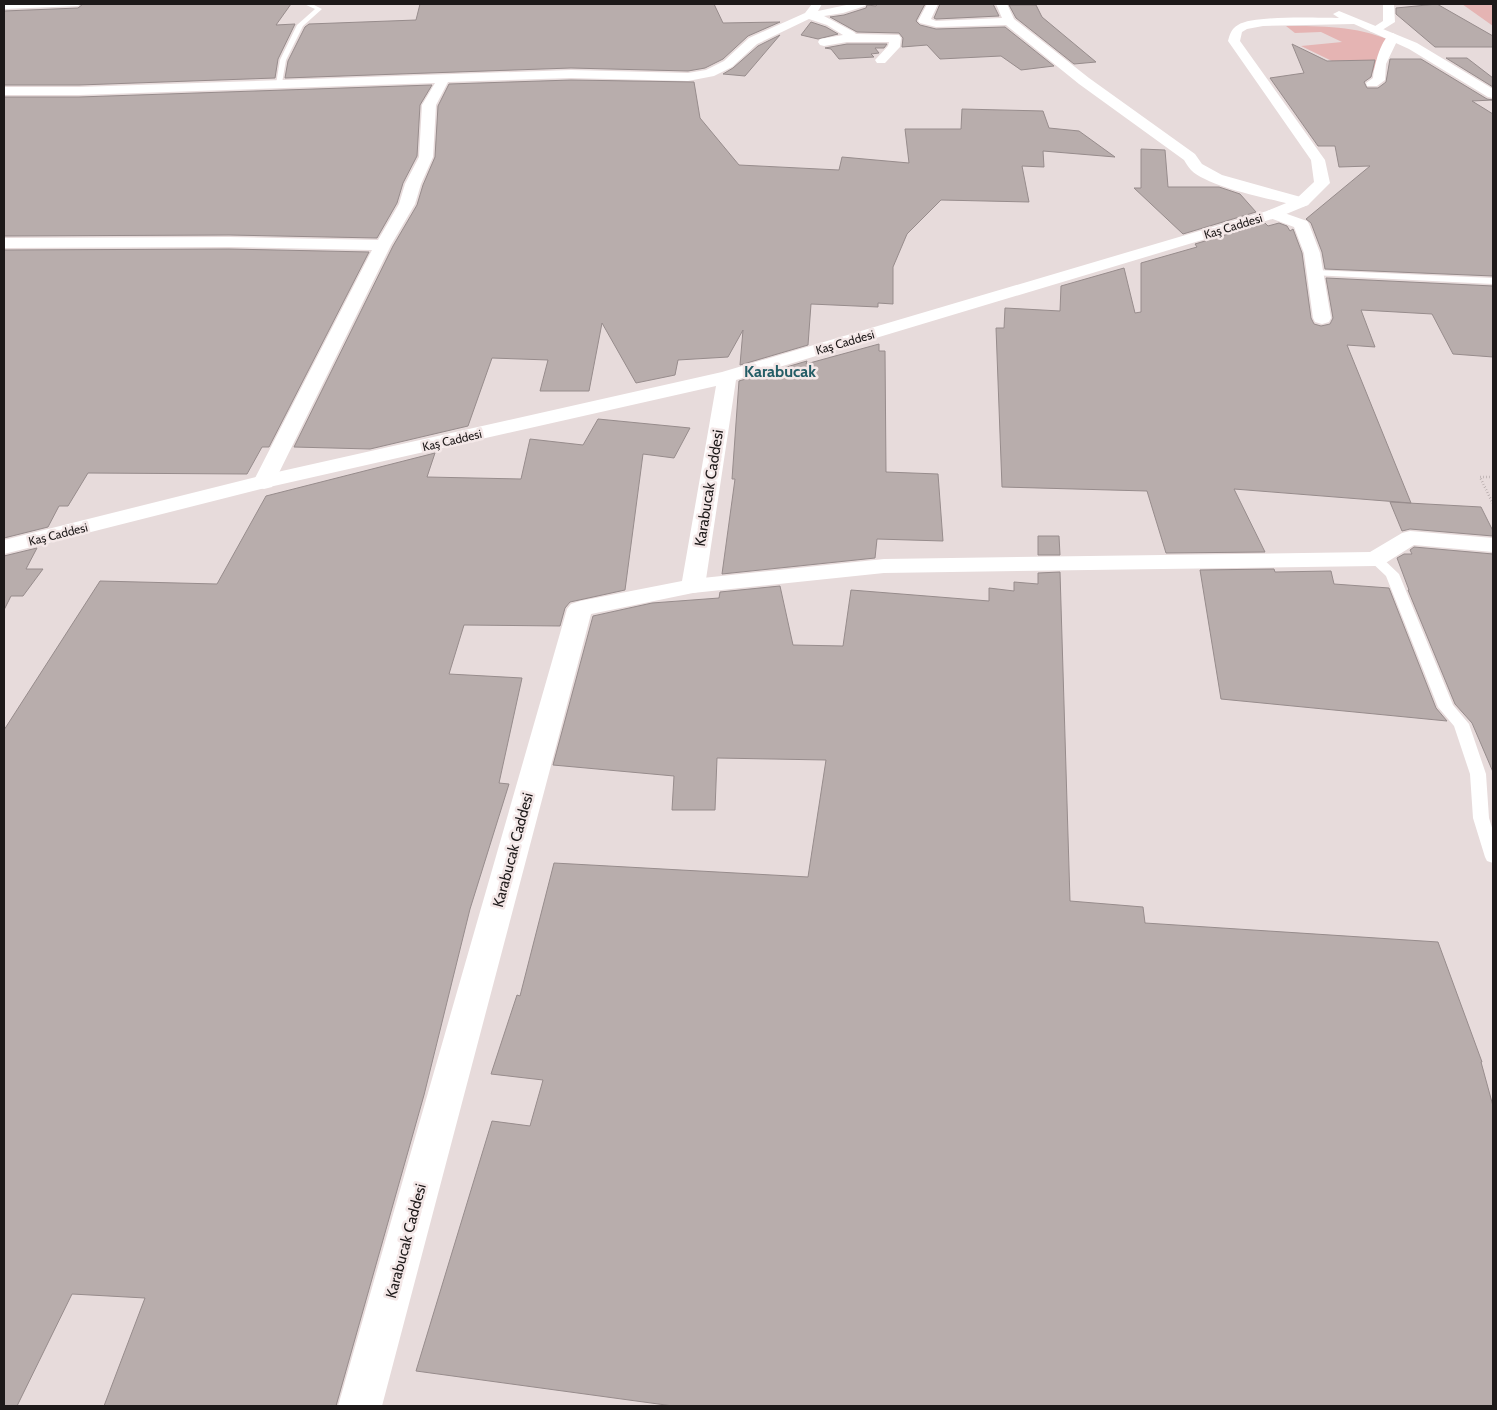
<svg xmlns="http://www.w3.org/2000/svg" width="1497" height="1410" font-family="Cabin,sans-serif">
<style>
.green{fill:#e5b4b3}
.building{fill:#b8adac;stroke:#978c8c}
.lines{fill:none;stroke-linecap:round;stroke-linejoin:round}
.path{stroke:#a09696;stroke-width:2.5;stroke-dasharray:0.5 2.5;stroke-linecap:butt}
.lane{fill:#fff;fill-rule:evenodd}
.street{fill:#fff;fill-rule:evenodd}
.secondary{fill:#fff;fill-rule:evenodd}
.labels{text-anchor:middle;dominant-baseline:central;stroke-width:5;stroke-linejoin:round;paint-order:stroke}
.far-street-label{font-size:12px;fill:#1d1919;stroke:#f4e8e8}
.street-label{font-size:15px;fill:#1d1919;stroke:#f4e8e8}
.far-district-label{font-size:16px;font-weight:bold;fill:#245d66;stroke:#f4e8e8}
</style>
<rect width="100%" height="100%" fill="#e7dbdb"/>
<path class="green" d="M1462 4H1493V26Z
M1286 26C1321 26 1357 26 1389 40L1369 79 1301 46 1342 42 1321 32 1295 33Z"/>
<path class="building" d="M83 4H291L276 25 295 24 278 59 275 78 79 85H4V11L78 8Z
M420 4H714L723 23 780 22 748 36 723 59 705 68 688 71 571 68 285 78 288 61 305 27 309 24 416 20Z
M877 4H925L916 21 920 25 936 29 1005 27 1054 66 1021 70 1001 56 940 59 927 45 902 47 903 38 899 33 857 32 830 17 844 15 866 8 867 5 876 6Z
M940 4H993L999 16 936 19 934 18Z
M1437 4 1493 36V47H1435L1396 14V8Z
M1009 5H1036L1042 17 1096 62 1074 64 1016 18Z
M811 22 826 27 838 34 818 39 801 35Z
M780 35 745 76 723 74 733 68 758 46Z
M847 44H887L884 48H875L879 53 871 54 874 57 839 59 831 49 825 48Z
M1292 44 1327 61 1375 60 1371 77 1364 82 1367 88H1378L1386 82 1390 59H1421L1487 99 1493 100 1472 101 1493 114V276L1325 269 1322 252 1311 223 1306 219 1370 166 1339 167 1335 146H1318L1270 78 1304 73Z
M1446 58H1467L1493 78V87Z
M571 80 694 82 700 118 739 165 839 170 842 157 909 163 905 129H961L962 109 1043 111 1049 128 1079 131 1115 157 1043 151 1044 167 1022 166 1029 202 941 200 907 234 893 267V304L878 303V307L811 304 808 345 740 365 743 330 728 357 678 360 675 375 636 383 602 323 589 391H540L548 360 492 358 468 426 370 449 294 447 393 246 417 205 423 185 435 157 438 106 449 84Z
M432 85 420 105 417 156 403 183 397 203 377 238 229 235 4 236V97H79Z
M1141 149 1165 150 1168 187H1219L1240 194 1256 212 1183 234 1134 188H1141Z
M1265 223 1268 226 1279 223 1287 226 1290 231 1293 229 1302 253 1311 318 1314 324 1321 326 1330 324 1333 318 1326 278 1493 286V357L1453 354 1432 314 1361 310 1375 347 1347 345 1411 503 1234 489 1265 552 1166 553 1147 491 1002 487 996 328H1004L1005 308 1060 311 1061 286 1124 268 1135 313 1141 312V263L1197 247 1195 244Z
M229 249 369 252 269 447H262L247 474 88 473 68 506H59L48 527 4 538V250Z
M879 344V351H885L886 472 938 474 943 541 877 539 875 558 722 574 735 479H732L739 381 807 361 806 364Z
M598 419 690 428 674 458 643 454 625 590 570 602 565 608 560 626 464 625 449 674 522 678 499 783 509 784 470 909 424 1095 336 1406H104L145 1298 72 1294 17 1406H4V730L100 581 217 584 266 496 435 453 427 477 521 479 530 439 583 445Z
M1390 502 1481 507 1493 531V536L1410 529 1402 531Z
M1038 536H1059L1060 555H1038Z
M1414 547 1493 554V772L1472 723 1455 704 1408 590H1409L1397 558 1404 554H1412L1410 550Z
M37 548 26 569H43L23 596H11L4 610V556Z
M1274 569 1275 572 1331 571 1334 584 1389 588 1436 708 1447 721 1221 699 1200 570Z
M1060 572 1070 901 1143 907 1145 923 1438 942 1482 1062H1481L1493 1106V1406H673L416 1371 492 1121 530 1126 543 1080 491 1074 517 995 520 996 554 863 808 877 826 760 717 758 715 810H672L674 776 553 765 593 616 652 603 719 598 720 592 780 586 793 645 843 646 851 590 989 601V588L1014 591V582L1038 584V573Z"/>
<g class="lines">
<path class="path" d="M1493 477H1480L1493 504"/>
<path class="lane" d="M39 4H81L78 6 4 9V5Z
M304 4H312L322 9 303 26 286 60 282 83 276 84 280 60 297 25 315 9Z
M1315 270 1493 278V284L1312 275V271Z
M1375 555 1380 556 1399 574 1453 705 1469 724 1486 774 1489 818 1493 831V863L1487 861 1485 857 1473 818 1470 774 1454 726 1438 707 1386 576 1368 559Z"/>
<path class="street" d="M812 4H822L818 11 851 4H866L865 6 843 13 824 16 854 32 856 34 899 35 901 38 900 47 885 63H877L875 60 888 46 889 42H847L824 46 820 45 818 42 820 39 843 35 827 25 809 19 757 44 732 67 714 76 688 81 571 78 448 82 436 105 433 157 421 184 415 204 391 245 272 487 264 489 256 487 253 482 372 250 229 247 4 248V238L229 237 378 240 399 204 405 184 419 157 422 105 435 83 79 95H4V87H79L571 70 688 73 706 70 724 61 749 38 805 13Z
M927 4H938L931 19 936 21 1002 18 996 4H1007L1014 19 1089 78 1195 154 1202 164 1222 175 1308 199 1310 202 1308 205 1302 207C1276 200 1209 188 1191 170 1188 167 1186 163 1184 160L1079 84 1006 25 936 27 920 23 918 21Z
M1383 4H1394L1395 22 1379 32H1371L1369 30 1383 21Z
M1393 33 1399 37 1386 64 1385 80 1377 86H1367L1366 83 1373 78C1374 67 1381 36 1393 33Z
M1273 209 1307 221 1309 224 1320 253 1331 318 1329 322 1322 324 1315 322 1313 318 1304 253 1294 227 1267 217 1265 214 1267 211Z
M1410 531 1493 538V552L1414 545 1384 564 1375 566 884 573 693 593 684 591 681 586 684 581 693 579 884 559 1370 552 1402 533Z"/>
<path class="secondary" d="M1339 11 1417 43 1493 89V98L1488 97 1409 49 1354 24 1263 26 1247 29 1242 32 1240 41 1325 160 1330 183 1308 205 1279 217 736 380 705 586 702 591 693 593 591 614 382 1406H338L567 609 571 604 580 601 682 581 716 386 265 488 4 554V540L264 475 722 372 1267 211 1296 199 1314 182 1311 160 1228 41C1230 34 1231 29 1238 25 1253 15 1318 18 1339 18L1333 14Z"/>
</g>
<g class="labels">
<g class="far-street-label">
<text transform="translate(1233 226) rotate(-17)">Kaş Caddesi</text>
<text transform="translate(845 342) rotate(-16)">Kaş Caddesi</text>
<text transform="translate(452 440) rotate(-13)">Kaş Caddesi</text>
<text transform="translate(58 534) rotate(-14)">Kaş Caddesi</text>
</g>
<g class="street-label">
<text transform="translate(709 488) rotate(-81)">Karabucak Caddesi</text>
<text transform="translate(513 850) rotate(-75)">Karabucak Caddesi</text>
<text transform="translate(406 1241) rotate(-75)">Karabucak Caddesi</text>
</g>
<g class="far-district-label">
<text x="780" y="371">Karabucak</text>
</g>
</g>
<rect width="1497" height="1410" fill="none" stroke="#1d1919" stroke-width="10"/>
</svg>
